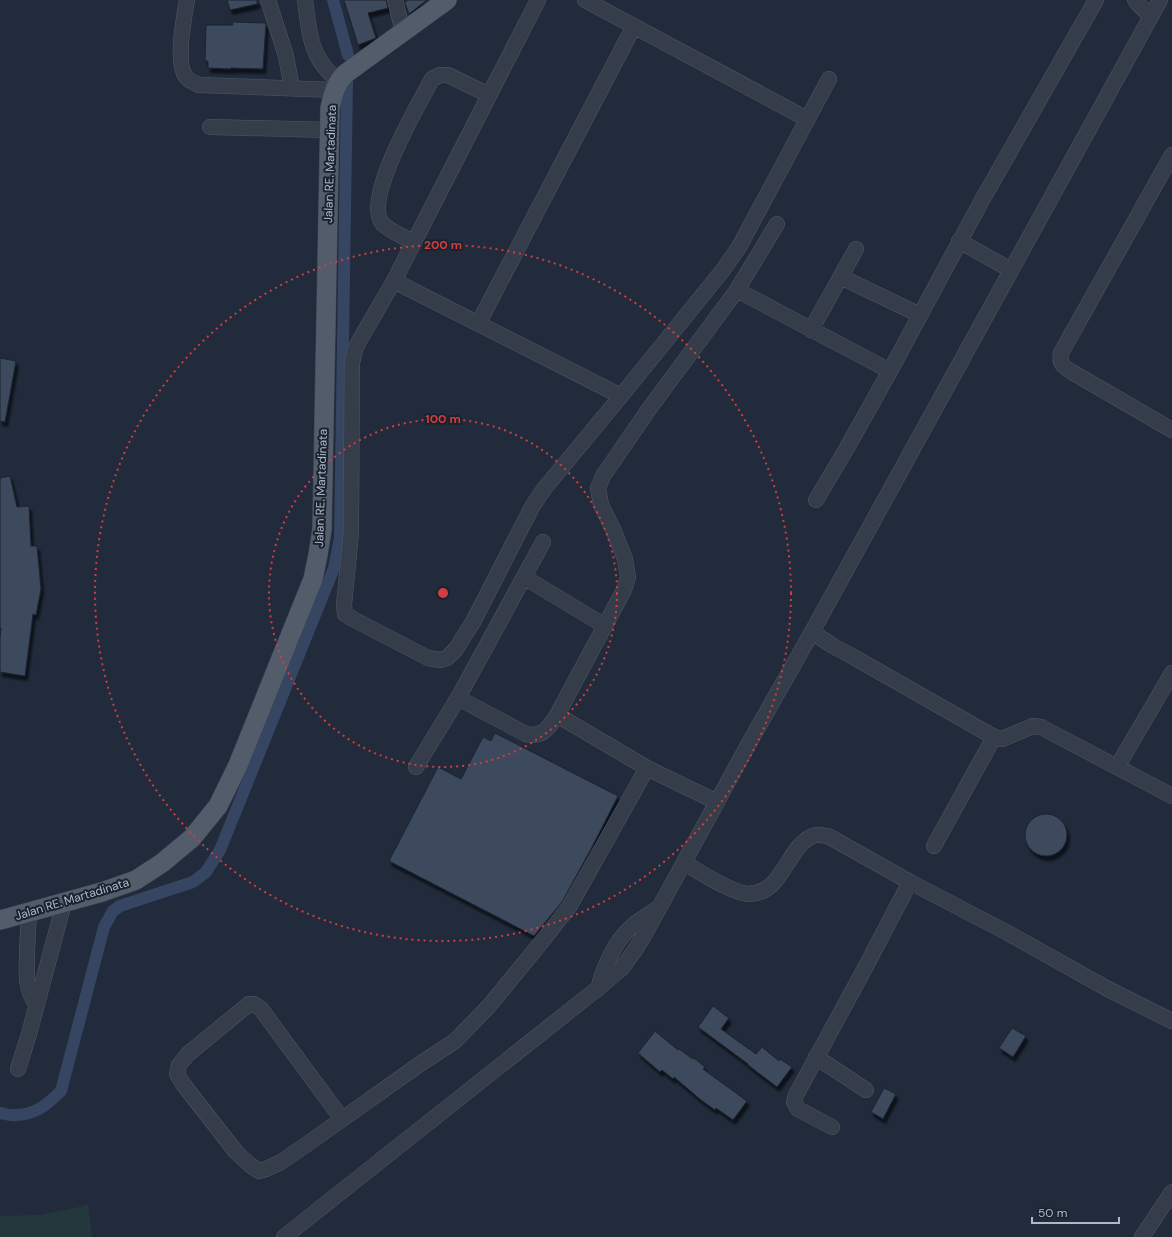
<svg xmlns="http://www.w3.org/2000/svg" width="1172" height="1237" font-family="'DM Sans',sans-serif">
<style>
.green{fill:#23383c}
.lines{fill:none;stroke-linecap:round;stroke-linejoin:round}
.canal{stroke:#354562;stroke-width:12}
.building{fill:#3d495b;stroke:#1c2431;filter:url(#shadow)}
.minor-casing{stroke:#505866;stroke-width:16}
.major-casing{stroke:#3e4654;stroke-width:20}
.minor{stroke:#353d4b;stroke-width:15}
.major{stroke:#535c6b;stroke-width:19}
.ring{fill:none;stroke:#d03e40;stroke-width:2;stroke-dasharray:2 4}
.labels{text-anchor:middle;dominant-baseline:central;stroke-width:4;stroke-linejoin:round;paint-order:stroke}
.street-label{font-size:12px;fill:#b0b8c7;stroke:#1a222f}
.centre{fill:#d03e40;stroke:#1a222f;stroke-width:2}
.ring-label{font-size:12px;text-anchor:middle;font-weight:bold;fill:#d03e40;stroke:#1a222f;stroke-width:4;stroke-linejoin:round;paint-order:stroke}
</style>
<defs>
<filter id="shadow"><feDropShadow dx="2.5" dy="4.5" stdDeviation="1" flood-color="#0009"/></filter>
</defs>
<rect width="100%" height="100%" fill="#212b3b"/>
<path class="green" d="M88 1205 92 1237H0V1216L41 1215Z"/>
<g class="lines">
<path class="canal" d="M333 0 348 55
M0 1113C5 1114 11 1116 16 1115 35 1115 48 1104 61 1091L104 927 113 911 120 906 193 882 206 872 220 850 334 568 340 538 347 81"/>
</g>
<path class="building" d="M227 0H257V4L230 10Z
M344 0H386L388 8 368 13 376 38 358 45Z
M404 0 405 2 408 0H427L409 14Z
M232 22 266 23 263 69 231 68V69L208 68V61H205L206 25H233Z
M0 358 16 361 5 422 0 421Z
M10 476 17 507 29 506 31 546H37L41 589 36 615 33 614 25 676 0 672V639L1 628H0V478Z
M495 733 618 796 591 849 562 902 534 936 389 861 438 767 461 779 483 737 491 741Z
M1025 835a21 21 0 1 1 42 0a21 21 0 1 1-42 0Z
M713 1006 729 1018 721 1029 756 1054 762 1047 779 1061 780 1059 792 1067 777 1087 748 1065V1064L698 1027Z
M1012 1028 1026 1036 1013 1057 999 1048Z
M655 1031 678 1050 679 1049 693 1059 694 1058 705 1067 703 1069 747 1101 733 1120 716 1108 715 1110 701 1100 674 1077 673 1079 662 1070 660 1072 638 1053Z
M884 1088 896 1094 883 1119 871 1112Z"/>
<g class="lines">
<g class="minor-casing">
<path id="minor" d="M187 0C184 17 175 63 186 77 189 81 194 83 199 85L334 90
M268 0 286 56 292 88
M305 0C308 21 309 47 323 65 327 71 333 76 338 81
M395 0 403 32
M538 0 394 281 359 341 355 350 352 363 351 533 344 605 345 614 353 619 428 658 440 660 447 658 456 649 473 622 532 507 544 489 621 396 723 270 739 247 829 79
M585 0 807 119
M1135 0 1138 4 1151 16
M210 127 330 130
M1172 155 1061 353C1059 364 1063 366 1072 372L1172 430
M959 241 1011 270
M413 242C406 238 386 229 382 223 363 198 419 104 432 79L440 75H448L489 95
M841 277 920 315
M394 281 621 396
M737 290 777 224
M478 324 634 26
M811 330 856 249
M816 500 844 453 890 371 981 202 1096 0
M524 577 605 626
M812 632 833 646 850 655 994 737 1002 739 1033 726 1041 727 1172 796
M458 698 526 734C542 738 549 728 557 715L624 590 628 577 625 559 613 529 601 505 598 488 603 476 649 409 737 290 890 371
M557 715 647 768
M416 767 458 698 543 542
M1117 767 1172 673
M934 846 994 737
M684 863C704 874 725 889 747 894 750 894 753 893 756 893 784 888 790 841 816 835 819 834 824 836 828 836L910 882 1006 932 1108 989 1172 1021
M29 913C28 925 28 937 27 950 27 969 24 988 36 1004
M598 989C604 966 614 943 631 927 639 920 649 915 657 909
M816 1057 866 1090
M18 1069 29 1034 64 903
M342 1119 261 1009 254 1004H249L188 1054 179 1065 177 1074 183 1084 236 1152 250 1165 259 1171 266 1169 281 1162 310 1142 420 1064 455 1041 489 1006 535 950 569 907 647 768 717 802
M832 1127 798 1109 794 1102 796 1095 865 968 910 882
M284 1237 602 985 622 968 635 950 646 932 748 745 812 632 1160 0
M1142 1237 1172 1192"/>
</g>
<g class="major-casing">
<path id="major" d="M0 920 102 892 136 880 162 863 192 838 218 806 238 765 313 579 318 555 322 529 330 108C333 95 335 84 345 74L447 0"/>
</g>
<use href="#minor" class="minor"/>
<use href="#major" class="major"/>
</g>
<g class="ring">
<circle cx="443" cy="593" r="174"/>
<circle cx="443" cy="593" r="348"/>
</g>
<g class="labels">
<g class="street-label">
<text transform="translate(330 164) rotate(-88)">Jalan RE. Martadinata</text>
<text transform="translate(321 488) rotate(-88)">Jalan RE. Martadinata</text>
<text transform="translate(72 899) rotate(-17)">Jalan RE. Martadinata</text>
</g>
</g>
<circle cx="443" cy="593" r="6" class="centre"/>
<g class="ring-label">
<text x="443" y="249">200 m</text>
<text x="443" y="423">100 m</text>
</g>
<path d="M1032 1217v6h87v-6" fill="none" stroke="#b0b8c7" stroke-width="2"/>
<text x="1038" y="1217" font-size="12" fill="#b0b8c7" stroke="#1a222f" stroke-width="3" paint-order="stroke">50 m</text>
</svg>
